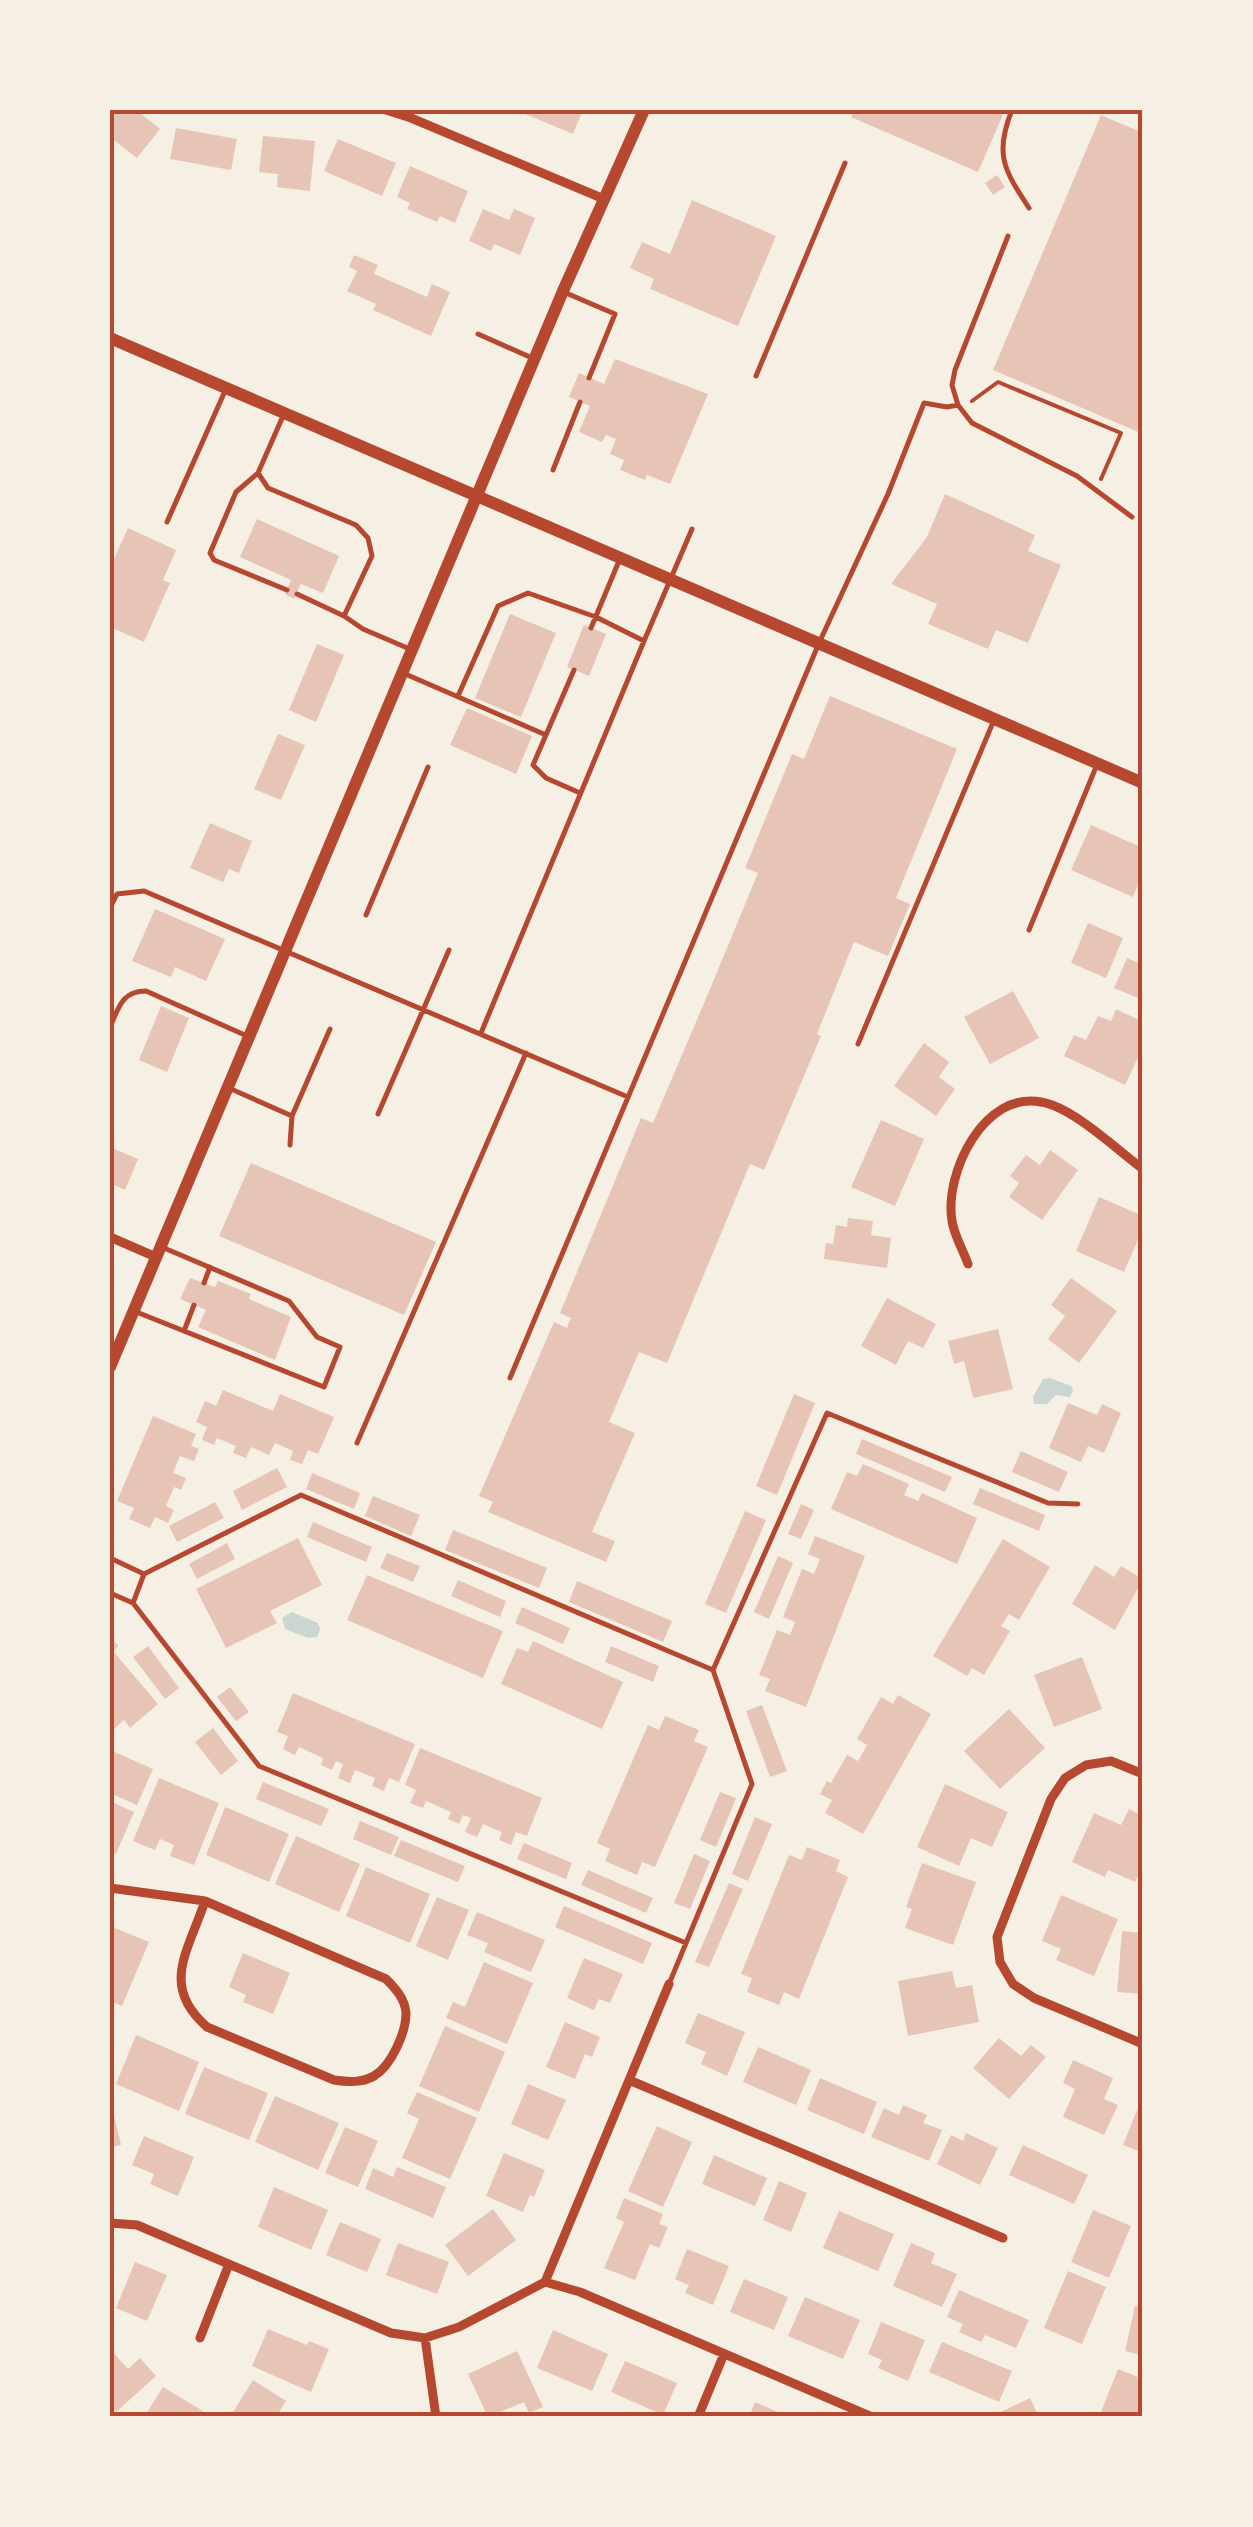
<svg xmlns="http://www.w3.org/2000/svg" width="1253" height="2527" font-family="Ubuntu,sans-serif">
<style>
.water{fill:#c9d6d2}
.building{fill:#e6c5b7}
.lines{fill:none;stroke-linecap:round;stroke-linejoin:round}
.path{stroke:#b5482f;stroke-width:4}
.service{stroke:#b5482f;stroke-width:5}
.minor{stroke:#b5482f;stroke-width:9}
.secondary{stroke:#b5482f;stroke-width:12}
.neatline{fill:none;stroke:#b5482f;stroke-width:4}
</style>
<rect width="100%" height="100%" fill="#f6efe4"/>
<path class="water" d="M1050 1378 1071 1386 1073 1390 1070 1397 1056 1395 1047 1404H1034L1033 1397 1043 1379Z
M292 1612 318 1623 320 1629 317 1637 308 1638 285 1629 282 1618Z"/>
<path class="building" d="M110 110H136L160 129 137 158 110 137Z
M516 110H583L573 134Z
M855 110H1005L978 172 851 117Z
M1101 115 1143 133V434L993 370Z
M176 128 237 139 231 170 170 159Z
M263 136 315 141 310 191 277 187 278 174 259 172Z
M338 139 396 163 382 196 324 171Z
M410 166 468 191 455 223 440 216 437 222 407 209 410 203 397 197Z
M997 175 1005 187 993 195 985 183Z
M692 200 776 236 738 326 650 289 654 279 630 268 642 242 670 254Z
M483 209 509 220 514 209 535 218 520 255 494 244 491 251 469 241Z
M354 255 378 265 374 274 427 297 432 284 450 292 431 336 373 310 376 304 347 291 357 271 349 267Z
M615 359 708 394 670 484 647 475 645 480 620 470 624 460 610 454 616 439 606 435 602 442 579 432 590 406 569 397 579 373 604 384Z
M945 494 1035 535 1028 551 1061 565 1028 643 996 630 988 649 928 624 937 604 891 584 927 537Z
M257 519 339 556 323 593 301 584 294 599 285 594 291 580 240 557Z
M128 528 176 550 163 580 170 583 144 642 110 627V568Z
M510 614 556 633 521 717 475 698Z
M584 625 606 634 589 676 567 667Z
M317 644 344 655 316 722 289 710Z
M830 696 957 749 896 898 910 904 888 956 854 942 817 1034 821 1036 764 1170 750 1164 667 1363 639 1352 609 1422 635 1433 592 1532 615 1541 606 1562 488 1512 493 1502 479 1496 554 1322 567 1328 569 1322 571 1318 560 1313 641 1118 653 1123 710 989 758 873 745 868 792 754 804 759Z
M467 708 532 736 516 774 450 745Z
M278 734 305 745 281 800 254 789Z
M210 823 252 841 239 873 229 869 223 882 190 868Z
M1091 825 1143 848V874L1133 897 1071 870Z
M155 909 225 939 206 981 175 967 171 977 132 961Z
M1088 923 1123 938 1106 978 1071 963Z
M1127 958 1143 965V1000L1114 988Z
M1013 991 1039 1038 990 1064 964 1017Z
M161 1006 189 1018 167 1072 139 1060Z
M1116 1009 1143 1022V1047L1125 1085 1064 1056 1074 1035 1086 1040 1098 1016 1111 1021Z
M924 1043 949 1062 939 1077 955 1089 936 1116 894 1086Z
M881 1120 924 1139 895 1206 851 1187Z
M110 1147 138 1159 125 1190 110 1183Z
M1050 1150 1078 1170 1042 1220 1009 1197 1019 1183 1010 1176 1026 1155 1040 1165Z
M251 1163 436 1242 404 1315 219 1236Z
M1099 1197 1143 1216V1228L1124 1272 1076 1251Z
M848 1218 873 1221 871 1235 891 1238 887 1268 824 1259 826 1243 833 1244 836 1225 847 1227Z
M190 1278 215 1287 218 1281 251 1294 249 1299 291 1317 275 1360 198 1327 206 1310 180 1299Z
M1071 1278 1117 1311 1079 1363 1048 1339 1065 1316 1051 1305Z
M887 1298 936 1324 923 1348 908 1341 896 1365 861 1346Z
M998 1329 1013 1389 973 1398 964 1361 954 1364 948 1341Z
M223 1390 273 1411 280 1394 334 1417 318 1454 308 1450 302 1464 290 1460 293 1451 275 1443 269 1455 251 1447 246 1458 233 1453 236 1446 217 1438 214 1445 202 1440 207 1427 196 1422 205 1401 216 1406Z
M794 1394 815 1403 777 1495 756 1486Z
M1068 1403 1097 1415 1102 1404 1121 1413 1104 1453 1088 1446 1081 1462 1049 1448Z
M153 1416 196 1434 191 1446 199 1449 194 1461 180 1456 173 1473 186 1478 181 1490 174 1487 166 1506 174 1510 168 1523 155 1517 150 1528 129 1519 134 1508 117 1501Z
M862 1439 952 1477 945 1492 856 1454Z
M1021 1451 1068 1472 1059 1492 1012 1472Z
M863 1464 909 1484 904 1495 918 1501 922 1493 977 1518 957 1564 831 1509 847 1472 857 1476Z
M277 1468 287 1487 242 1510 233 1491Z
M312 1473 360 1493 354 1509 306 1489Z
M980 1488 1045 1515 1039 1531 973 1504Z
M373 1496 420 1515 411 1536 365 1516Z
M215 1502 224 1518 177 1542 169 1526Z
M801 1504 814 1510 801 1539 788 1534Z
M745 1511 766 1520 726 1613 705 1604Z
M313 1522 372 1547 366 1562 307 1537Z
M453 1530 547 1568 539 1588 445 1550Z
M815 1536 865 1556 806 1707 765 1691 770 1679 759 1675 777 1630 790 1635 795 1622 783 1617 802 1569 814 1574 820 1559 808 1554Z
M298 1538 322 1585 270 1611 277 1623 226 1648 196 1589Z
M1003 1539 1050 1567 1019 1620 1009 1614 1001 1626 1010 1631 984 1675 972 1668 967 1676 933 1656Z
M227 1543 235 1559 197 1579 189 1564Z
M387 1553 420 1566 413 1582 380 1568Z
M778 1556 793 1563 769 1619 754 1612Z
M1095 1565 1114 1577 1121 1566 1143 1579 1115 1630 1072 1604Z
M367 1575 503 1631 483 1678 347 1620Z
M458 1580 506 1601 500 1617 451 1596Z
M577 1581 672 1621 663 1642 569 1602Z
M522 1607 570 1628 563 1644 515 1623Z
M110 1636 118 1646 113 1651 158 1704 130 1728 124 1720 114 1729 110 1724Z
M533 1641 623 1682 602 1729 501 1684 517 1648 528 1652Z
M148 1646 179 1688 165 1699 133 1657Z
M611 1646 659 1666 653 1682 605 1662Z
M1082 1657 1102 1709 1054 1727 1034 1675Z
M230 1687 249 1712 236 1721 217 1697Z
M293 1693 415 1744 399 1782 389 1778 384 1791 372 1786 375 1778 355 1770 350 1783 338 1778 343 1764 336 1761 332 1770 321 1765 323 1758 299 1747 295 1755 283 1749 288 1736 277 1732Z
M898 1695 931 1714 863 1834 825 1813 832 1800 820 1794 827 1781 831 1783 847 1755 858 1761 867 1745 857 1739 881 1697 893 1704Z
M762 1705 787 1771 770 1777 746 1711Z
M1009 1709 1045 1748 1000 1789 964 1751Z
M665 1716 699 1730 694 1741 708 1747 655 1867 642 1862 637 1875 605 1861 610 1849 597 1843 648 1725 659 1730Z
M213 1728 238 1761 221 1775 195 1742Z
M420 1748 542 1798 527 1836 516 1832 511 1845 499 1840 502 1832 483 1824 477 1837 465 1832 471 1818 463 1815 459 1824 448 1819 451 1812 426 1801 423 1808 410 1803 416 1790 405 1785Z
M110 1750 153 1769 137 1805 110 1793Z
M159 1778 219 1803 194 1865 170 1856 174 1845 160 1839 155 1850 133 1841Z
M263 1782 329 1809 321 1826 256 1799Z
M945 1784 1008 1812 992 1847 971 1838 959 1866 917 1847Z
M720 1792 736 1798 716 1847 700 1840Z
M110 1801 134 1812 116 1854 110 1851Z
M225 1807 289 1834 269 1882 206 1855Z
M1129 1809 1143 1816V1864L1135 1882 1108 1870 1105 1877 1072 1862 1094 1813 1121 1825Z
M755 1817 772 1824 748 1881 732 1874Z
M360 1821 399 1837 391 1855 353 1839Z
M296 1836 360 1864 339 1912 275 1884Z
M401 1840 465 1866 458 1882 394 1856Z
M524 1843 572 1863 566 1879 517 1859Z
M807 1847 840 1860 836 1871 848 1877 799 1999 784 1992 779 2005 747 1992 752 1978 741 1974 789 1855 802 1860Z
M694 1854 710 1861 690 1909 674 1903Z
M922 1863 976 1882 953 1945 905 1928 912 1909 906 1907Z
M366 1867 430 1894 410 1943 346 1916Z
M588 1870 653 1898 646 1913 581 1885Z
M729 1883 743 1889 709 1967 695 1962Z
M1061 1895 1118 1919 1094 1976 1056 1960 1061 1949 1042 1941Z
M437 1897 469 1910 448 1960 416 1946Z
M564 1906 652 1943 643 1964 555 1927Z
M477 1912 545 1940 531 1972 484 1952 488 1943 467 1935Z
M110 1926 149 1942 122 2006 110 2001Z
M1122 1931 1143 1933V1994L1117 1992Z
M243 1953 290 1973 273 2014 243 2002 246 1995 229 1987Z
M584 1958 623 1974 610 2003 599 1999 594 2010 567 1998Z
M484 1962 533 1983 507 2044 446 2018 453 2002 465 2007Z
M952 1971 956 1988 972 1985 979 2022 908 2036 898 1981Z
M698 2013 745 2032 727 2076 701 2064 706 2052 685 2043Z
M565 2022 600 2037 592 2057 585 2054 575 2079 546 2067Z
M445 2026 505 2052 479 2112 419 2086Z
M136 2035 199 2062 179 2111 116 2084Z
M999 2038 1021 2056 1031 2045 1046 2057 1009 2099 973 2068Z
M758 2047 811 2070 796 2105 743 2082Z
M1073 2060 1113 2078 1104 2099 1118 2105 1104 2135 1063 2117 1075 2089 1063 2083Z
M204 2067 268 2093 249 2140 185 2114Z
M820 2078 877 2102 864 2134 807 2110Z
M528 2084 566 2100 548 2140 511 2124Z
M417 2092 477 2118 450 2179 402 2158 419 2119 407 2113Z
M275 2096 339 2123 318 2170 255 2142Z
M903 2105 927 2115 923 2123 942 2130 929 2161 871 2137 884 2108 899 2115Z
M1138 2108 1143 2111V2153L1123 2145Z
M114 2115 121 2145 110 2147V2116Z
M657 2126 692 2142 663 2207 628 2191Z
M345 2127 378 2141 358 2187 325 2173Z
M966 2133 998 2148 980 2185 937 2164 951 2135 963 2141Z
M144 2136 194 2157 178 2196 150 2184 154 2174 132 2165Z
M1023 2145 1088 2175 1074 2204 1009 2175Z
M504 2153 545 2170 534 2197 530 2195 523 2212 486 2196Z
M714 2155 767 2178 755 2206 702 2184Z
M397 2167 446 2187 433 2218 365 2189 373 2168 393 2177Z
M779 2181 807 2193 791 2232 763 2220Z
M274 2187 328 2210 311 2250 258 2227Z
M624 2198 663 2214 659 2224 668 2227 659 2248 650 2244 635 2280 604 2268 624 2222 616 2218Z
M493 2209 516 2240 468 2276 445 2245Z
M1093 2210 1131 2226 1109 2278 1071 2262Z
M839 2211 894 2234 878 2271 823 2248Z
M340 2222 381 2239 367 2272 326 2255Z
M398 2243 449 2262 437 2294 386 2275Z
M911 2243 935 2253 931 2263 957 2274 942 2307 893 2286Z
M687 2249 729 2266 713 2305 685 2293 689 2285 675 2279Z
M135 2262 167 2275 147 2321 116 2308Z
M1068 2271 1106 2287 1082 2344 1044 2328Z
M744 2279 788 2297 774 2330 730 2312Z
M959 2290 1029 2320 1016 2348 985 2335 981 2342 959 2332 963 2324 947 2317Z
M805 2297 860 2320 843 2359 788 2336Z
M1135 2306 1143 2307V2356L1125 2351Z
M881 2322 925 2340 908 2381 878 2368 882 2360 868 2354Z
M268 2329 307 2345 309 2341 329 2349 311 2392 252 2366Z
M553 2330 608 2354 592 2391 537 2368Z
M942 2342 1012 2371 999 2402 929 2372Z
M110 2349 128 2369 140 2358 156 2376 116 2412 110 2406Z
M517 2351 543 2407 529 2413 524 2402 488 2417 468 2374Z
M625 2361 677 2383 663 2415 611 2392Z
M1118 2369 1143 2379V2417H1099Z
M253 2380 286 2401 276 2417H230Z
M163 2387 203 2411 200 2417 146 2414Z
M1030 2398 1039 2417H990Z
M755 2402 789 2417H749Z"/>
<g class="lines">
<path class="path" d="M972 401 998 382 1121 433 1101 479"/>
<path class="service" d="M1012 110C994 154 1004 170 1029 208
M1008 236 955 370 952 385 958 405 972 423 1077 476 1132 517
M566 293 615 314 589 378
M478 334 532 358
M756 376 845 163
M283 416 258 473 268 488 356 525 368 538 372 556 344 616 363 629 412 650
M553 470 580 402
M258 473 236 492 210 553 214 560 287 590
M167 522 225 391
M297 594 344 616
M591 628 619 561
M574 670 533 765 546 778 580 793
M403 673 546 735
M458 696 498 606 528 593 596 617 644 641 692 529
M110 908 117 894 144 891 628 1097
M366 915 428 767
M1029 930 1096 767
M110 1027C119 1007 122 991 146 991L247 1036
M481 1033 644 641
M858 1044 994 720
M231 1089 292 1116
M378 1114 449 950
M290 1145 292 1116 330 1029
M204 1283 210 1267
M134 1311 324 1387 340 1347 317 1337 289 1301 164 1248
M184 1331 194 1305
M510 1378 819 643 888 494 924 403 947 407 958 405
M357 1443 526 1053
M110 1558 144 1574
M110 1593 133 1603
M713 1670 827 1413 1048 1503 1078 1504
M669 1984 752 1784 713 1670 301 1495 144 1574 133 1603 259 1766 686 1943"/>
<path class="minor" d="M386 110 411 118 604 199
M110 1237 156 1257
M968 1264C963 1250 954 1235 952 1221 944 1173 984 1091 1041 1102 1073 1107 1117 1150 1143 1169
M1143 1774 1111 1761 1086 1765 1065 1778 1051 1799 997 1937 1000 1962 1013 1984 1034 1998 1143 2044
M110 1888 205 1901 386 1979C396 1989 405 1999 406 2013 406 2033 391 2066 374 2076 362 2083 348 2082 334 2080L207 2027C160 1986 188 1952 205 1901
M629 2080 1003 2238
M110 2223 137 2225 391 2333 425 2338 459 2327 545 2282 580 2292 872 2417
M545 2282 669 1984
M200 2338 229 2264
M425 2338 436 2417
M698 2417 724 2354"/>
<path class="secondary" d="M110 338 1143 783
M110 1367 563 291 644 110"/>
</g>
<rect width="1253" height="2527" fill="none" stroke="#f6efe4" stroke-width="225"/>
<rect x="112" y="112" width="1028" height="2302" class="neatline"/>
</svg>
